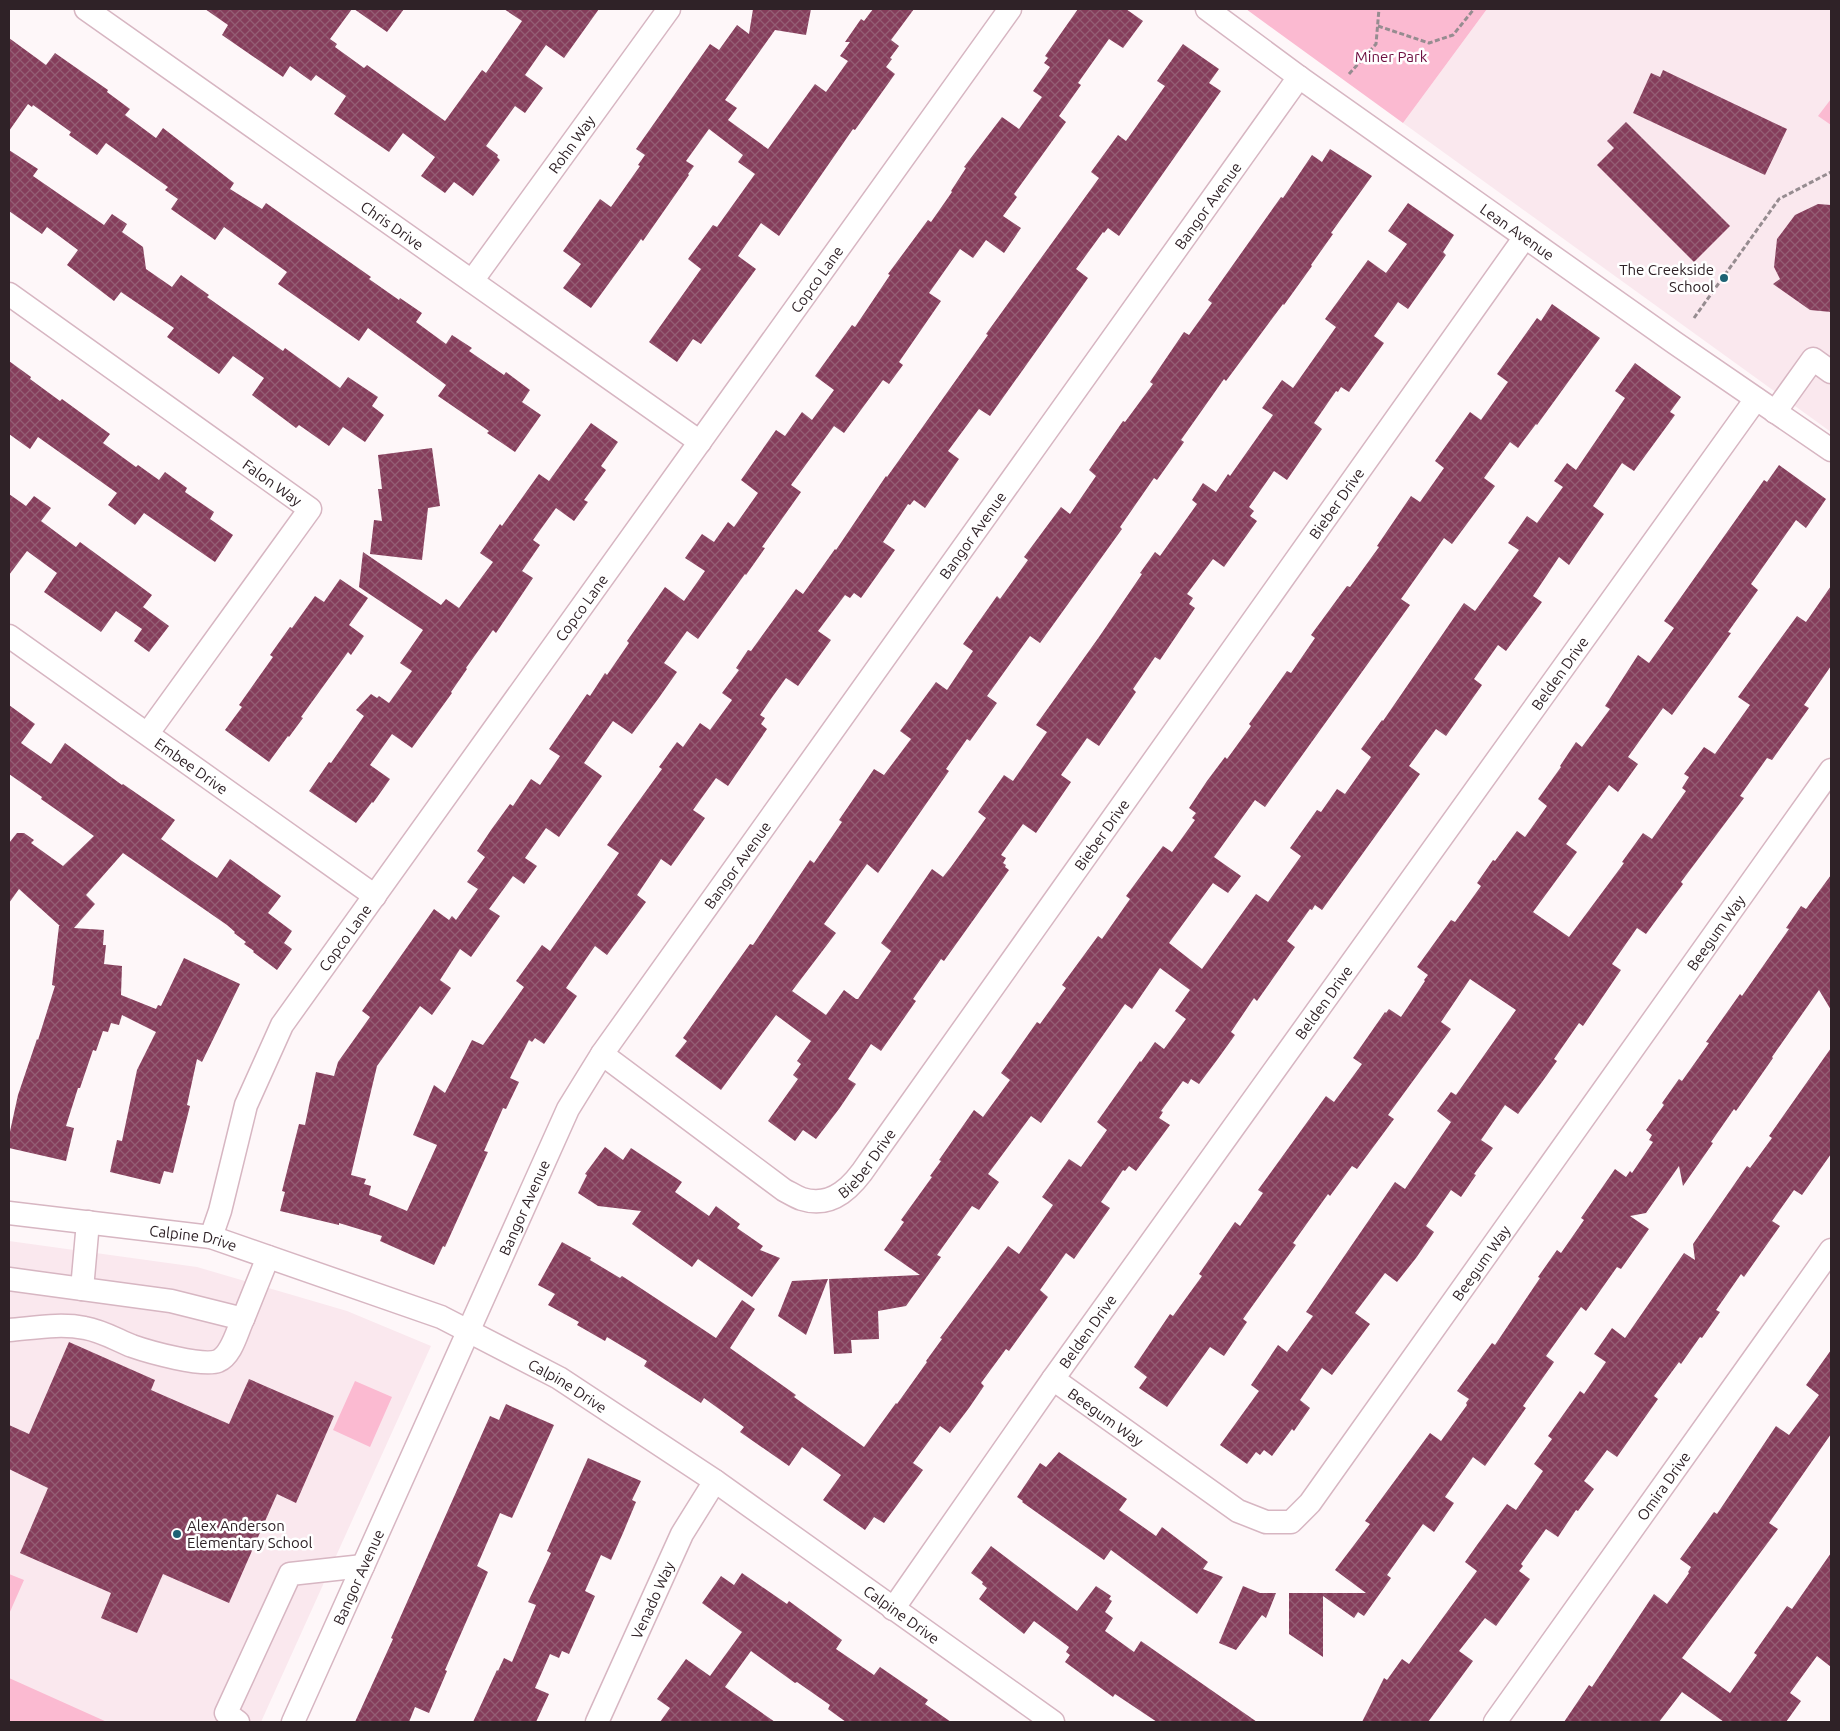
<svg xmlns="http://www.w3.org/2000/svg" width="1840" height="1731" font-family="Ubuntu,sans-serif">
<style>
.built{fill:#fae8ee}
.green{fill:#fbbad1}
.building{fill:url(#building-cross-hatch)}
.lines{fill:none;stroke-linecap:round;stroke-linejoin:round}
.minor-casing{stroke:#d7b6c2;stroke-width:25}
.path{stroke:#968c90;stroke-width:3;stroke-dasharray:5 2.5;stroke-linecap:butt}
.minor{stroke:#fff;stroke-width:22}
.poi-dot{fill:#1d6274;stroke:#fff;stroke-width:2}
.labels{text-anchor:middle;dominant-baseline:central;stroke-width:5;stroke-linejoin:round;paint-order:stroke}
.park-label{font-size:15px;fill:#6c0d3f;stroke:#fff}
.street-label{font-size:15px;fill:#2f2227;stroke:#fff}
.poi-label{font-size:15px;fill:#2f2227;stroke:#fff;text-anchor:end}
</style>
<defs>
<pattern id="building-cross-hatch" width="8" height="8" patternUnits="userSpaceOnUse" patternTransform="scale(1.25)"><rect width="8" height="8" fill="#853d5b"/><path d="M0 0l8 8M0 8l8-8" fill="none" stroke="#945d74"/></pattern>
</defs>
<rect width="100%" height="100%" fill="#fef7f9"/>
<path class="built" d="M1487 9H1831V432L1403 123Z
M9 1241 197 1267 347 1311 431 1346 261 1722H9Z"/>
<path class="green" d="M1246 9H1487L1403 123Z
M1831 99V125L1818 116Z
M355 1381 392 1397 370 1447 333 1430Z
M9 1574 24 1580 9 1614Z
M9 1678 107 1722H9Z"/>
<path class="building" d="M205 9H352L330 39 337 44 335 47 364 68 367 65 445 121 482 70 486 73 522 21 504 9H599L564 58 546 45 525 75 543 88 525 113 515 106 486 146 498 155 497 157 500 160 473 196 454 182 445 193 421 176 435 157 403 133 389 152 334 114 346 96 316 75 311 81 290 66 283 77 222 35 228 25Z
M354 9H404L387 32Z
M753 9H811L806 35 775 30 725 100 737 108 728 120 768 149 815 84 826 92 848 61 840 56 850 42H845L861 19 864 21 873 9H914L891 40 899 46 890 58 892 59 886 67 895 74 855 130 853 129 779 236 761 223 738 256 756 269 701 344 693 339 677 362 649 342 701 269 688 259 713 225 717 227 755 174 738 162 743 155 709 129 686 161 694 166 688 174 689 175 643 241 641 239 636 246 591 308 563 288 581 264 563 251 600 199 611 207 640 166 638 165 645 155 636 149 710 44 719 50 737 25 749 34Z
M1078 9H1126L1143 21 1123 48 1109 39 1078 83 1081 85 1059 116 1066 122 1014 194 1017 197 1003 216 1021 228 1004 253 986 240 973 258 960 249 929 293 941 301 899 362 903 365 889 384 883 380 844 433 834 426 791 485 801 492 762 547 765 548 746 575 745 574 698 639 687 631 664 663 677 672 658 699 632 734 613 721 584 763 602 776 559 837 546 828 525 858 537 866 524 884 513 876 489 909 500 916 471 957 460 949 440 980 451 988 432 1015 420 1006 377 1066 351 1175 366 1179 364 1184 371 1186 369 1195 407 1211 437 1145 413 1135 434 1085 445 1093 472 1040 483 1045 524 987 516 981 542 945 550 951 619 853 607 845 662 769 659 767 677 742 683 747 700 723 710 730 732 700 722 693 739 670 736 668 748 650 751 651 796 589 803 594 835 549 836 550 886 476 887 477 988 335 986 334 1099 178 1091 172 1118 135 1126 141 1165 86 1157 81 1183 44 1219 69 1209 83 1221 91 1119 236 1108 228 1104 233 1103 232 1076 269 1088 278 990 416 979 409 948 451 959 459 925 508 914 500 910 505 908 504 883 542 895 550 861 598 854 593 850 598 845 595 818 631 831 640 798 686 786 678 773 696 760 715 765 718 761 724 767 729 728 786 716 778 693 810 705 818 671 866 661 859 637 895 646 902 607 955 595 946 566 988 577 996 544 1044 535 1038 532 1042 529 1040 510 1078 519 1082 506 1109 503 1108 484 1151 488 1152 445 1247 443 1246 434 1265 380 1241 382 1236 339 1223V1225L280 1211 285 1192 282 1191 299 1124 305 1125 316 1072 334 1076 338 1062 370 1017 362 1011 434 909 449 920 452 916 456 920 478 889 467 882 485 857 477 851 491 830 510 804 513 806 531 779 540 785 560 756 549 749 587 694 590 696 605 673 607 675 629 643 627 641 665 587 684 601 705 571 685 558 702 534 714 542 728 522 734 527 758 493 741 480 776 430 785 436 802 412 812 420 834 390 815 376 852 325 855 327 890 275 888 274 928 220 931 222 952 192 951 191 966 168 964 167 1002 117 1019 129 1042 97 1033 91 1050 67 1044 63 1048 58 1045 56Z
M9 38 46 65 55 53 108 90 107 92 130 109 125 115 156 138 163 128 234 183 230 189 262 209 266 203 371 277 369 279 399 300 400 298 422 313 416 322 446 344 452 335 472 348 469 351 504 375 506 372 530 390 522 402 541 415 515 452 487 433 489 431 438 396 446 385 368 328 359 341 278 284 287 272 224 227 215 240 171 209 178 199 165 190 168 187 106 143 97 155 69 135 71 132 33 105 32 107 28 104 9 131Z
M1663 70 1787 129 1765 175 1633 113 1651 73 1660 77Z
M1626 122 1730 226 1694 262 1597 165 1614 148 1607 141Z
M1330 149 1372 176 1331 233 1333 234 1311 265 1312 266 1284 305 1283 304 1226 381 1224 379 1181 440 1184 442 1157 480 1154 478 1120 527 1122 529 1040 643 1030 636 987 696 997 703 970 741 967 739 946 769 949 771 878 873 867 864 824 924 836 933 792 991 826 1015 844 990 856 999H858L891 951 881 943 932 869 943 877 951 867 986 818 978 812 1004 775 1013 781 1047 732 1036 725 1099 637 1142 574 1140 573 1155 552 1160 556 1197 504 1192 500 1203 483 1216 492 1228 474 1230 476 1273 415 1262 408 1282 380 1293 388 1336 327 1325 319 1368 260 1386 273 1407 244 1388 231 1408 203 1454 235 1443 252 1446 255 1408 309 1398 302 1374 336 1384 343 1349 392 1341 387 1338 392 1336 391 1314 423 1322 429 1287 480 1274 471 1249 507 1254 511 1250 516 1257 521 1224 567 1213 559 1187 594 1193 598 1189 604 1195 608 1160 660 1155 657 1133 689 1136 692 1099 746 1087 738 1061 775 1071 782 1036 833 1023 824 1001 855 1006 858 1003 863 1006 865 1005 867 1009 870 944 961 941 959 913 999 916 1001 881 1051 871 1044 848 1079 856 1084 839 1109 816 1139 803 1130 795 1141 768 1121 798 1079 793 1075 801 1064 797 1061 811 1041 776 1015 721 1090 675 1056 687 1041 683 1038 750 944 753 945 810 860 814 863 842 822 839 820 874 769 884 775 911 739 900 731 936 682 947 690 973 651 963 644 997 596 1000 599 1028 560 1024 557 1061 507 1070 514 1096 476 1089 470 1123 421 1125 422 1153 384 1150 382 1184 332 1189 335 1212 303 1208 300 1281 197 1283 198 1312 155 1322 162Z
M9 150 38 169 33 176 104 225 112 214 127 224 122 232 143 247 146 269 172 287 181 275 209 295 207 297 283 351 285 348 340 388 348 377 378 397 372 406 384 415 365 442 343 427 329 446 299 425 296 428 252 395 264 378 233 356 219 374 167 337 174 328 121 292 114 301 67 265 78 250 47 227 42 234 9 211Z
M1818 204 1831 205V312L1810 310 1773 284 1780 279 1774 267 1777 239 1795 215Z
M1552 304 1600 338 1537 425 1536 424 1518 448 1510 442 1484 478 1495 486 1452 544 1444 538 1401 599 1410 605 1265 807 1255 800 1214 857 1241 876 1228 893 1213 883 1169 943 1202 969 1256 894 1268 902 1301 856 1290 848 1317 810 1321 812 1337 789 1345 794 1371 757 1361 749 1382 720 1383 721 1464 603 1475 611 1519 550 1508 543 1527 516 1537 523 1563 487 1554 481 1567 463 1576 470 1625 398 1615 391 1635 363 1681 397 1670 412 1675 415 1634 471 1622 463 1593 506 1604 514 1586 540 1569 565 1559 557 1533 596 1542 602 1506 651 1498 645 1474 679 1482 685 1446 736 1436 729 1409 766 1420 774 1322 910 1315 905 1312 910 1310 909 1287 941 1295 947 1257 1001 1254 998 1231 1032 1235 1035 1217 1060 1199 1084 1191 1079 1188 1084 1183 1081 1161 1111 1163 1112 1159 1118 1170 1125 1136 1171 1129 1166 1125 1171 1123 1170 1101 1202 1110 1208 1074 1259 1066 1253 1040 1290 1048 1297 1009 1351 1006 1349 981 1383 984 1386 969 1408 950 1433 940 1426 913 1463 923 1470 884 1523 874 1517 865 1530 823 1500 841 1475 802 1447 789 1466 740 1432 744 1427 704 1398 701 1403 644 1366 647 1361 607 1337 605 1341 577 1325 579 1322 548 1305 555 1294 538 1285 562 1242 591 1258 590 1260 620 1278 622 1276 645 1291 716 1338 742 1300 755 1309 730 1348 796 1395 794 1397 864 1447 896 1403 897 1404 927 1362 926 1361 942 1339 940 1338 1008 1246 1019 1254 1053 1205 1042 1197 1069 1159 1081 1167 1107 1130 1097 1122 1140 1061 1141 1062 1155 1042 1164 1049 1186 1019 1175 1011 1190 990 1160 968 1132 1009 1125 1004 1041 1123 1031 1116 988 1174 999 1182 979 1210 972 1206 937 1255 941 1257 906 1306 878 1311 879 1339 851 1340 852 1353 834 1354 829 1279 920 1275 884 1250 904 1222 901 1220 932 1177 930 1176 941 1161 939 1160 974 1110 983 1117 1010 1080 1001 1073 1037 1022 1040 1024 1066 988 1062 985 1098 936 1102 939 1130 899 1126 896 1163 846 1172 852 1195 820 1192 818 1196 813 1189 808 1207 781 1225 757 1227 759 1251 726 1249 724 1287 671 1291 673 1315 638 1311 635 1347 586 1350 587 1379 547 1377 546 1411 496 1420 502 1444 468 1435 461 1470 412 1481 420 1508 382 1497 374 1537 318 1541 321Z
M9 361 31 377 30 379 60 401 62 399 110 434 103 443 136 467 138 465 159 480 165 472 187 488 185 492 214 512 210 519 233 535 215 562 144 513 135 525 108 505 117 493 38 437 30 449 9 434Z
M591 423 618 442 601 466 606 470 584 500 588 502 574 521 556 508 533 540 540 545 522 571 533 578 496 633 493 630 466 668 467 669 451 692 452 693 412 748 392 734 370 765 390 779 373 803 372 802 356 823 309 791 329 762 331 763 364 716 356 710 371 694 377 698 379 696 389 703 412 671 400 663 423 630 359 587 363 552 441 605 446 599 459 608 493 562 480 553 500 524 502 526 539 474 549 481Z
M432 448 440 506 428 508 422 560 370 554 374 520 382 521 378 489H382L378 455Z
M1779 465 1826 499 1806 528 1796 520 1751 584 1758 590 1728 632 1731 633 1709 664 1672 715 1663 708 1628 757 1638 764 1618 792 1609 785 1566 844 1577 852 1533 912 1569 937 1624 863 1622 862 1643 833 1652 839 1686 791 1682 788 1689 777 1684 774 1704 747 1715 754 1750 705 1738 697 1797 616 1806 622 1831 586V666L1804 705 1809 708 1772 760 1767 758 1740 796 1744 798 1681 882 1683 884 1665 908 1646 934 1637 928 1612 964 1621 970 1583 1026 1579 1023 1554 1059 1557 1061 1542 1082 1518 1114 1505 1105 1481 1140 1493 1148 1474 1174 1476 1175 1461 1197 1451 1190 1426 1226 1434 1232 1416 1258 1397 1282 1385 1273 1355 1313 1370 1324 1332 1375 1322 1368 1300 1400 1310 1408 1294 1431 1292 1429 1272 1456 1264 1450 1260 1455 1256 1452 1247 1464 1220 1445 1259 1391 1251 1385 1278 1345 1287 1352 1313 1316 1306 1312 1395 1182 1405 1189 1451 1122 1437 1111 1451 1092 1456 1095 1516 1010 1470 979 1441 1022 1451 1029 1388 1115 1394 1119 1357 1169 1352 1166 1330 1196 1328 1194 1293 1243 1296 1245 1243 1319 1247 1322 1224 1356 1210 1347 1167 1407 1139 1388 1147 1377 1134 1367 1170 1314 1173 1316 1202 1276 1199 1274 1235 1222 1240 1226 1263 1193 1258 1190 1326 1096 1334 1102 1362 1064 1353 1058 1385 1012 1386 1013 1389 1009 1401 1017 1425 981 1424 980 1428 975 1417 967 1451 920 1455 922 1481 886 1477 883 1493 860 1495 861 1517 831 1525 837 1547 806 1538 799 1561 767 1560 766 1576 742 1582 747 1610 709 1605 706 1638 655 1649 663 1674 628 1664 621 1764 480 1767 482Z
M9 494 26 506 34 496 51 508 41 521 76 547 80 542 152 595 143 607 169 626 149 652 134 641 142 629 116 611 101 632 44 592 57 573 27 551 9 575Z
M340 579 368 598 349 625 364 636 351 655 348 652 301 717 303 718 289 737 288 736 269 762 225 730 242 707 239 705 273 657 270 655 290 627 292 628 315 596 324 602Z
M9 705 35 724 21 743 51 764 65 743 122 785 123 784 175 820 161 839 192 861 217 878 230 859 281 896 268 913 292 931 284 943 292 949 277 970 253 952 254 951 244 944 246 942 234 933 235 932 227 925 123 853 86 895 95 904 74 928 104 930 103 945H106L104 964 122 966 121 995 156 1009 158 1005 161 1006 184 958 240 984 202 1062 197 1059 187 1105 190 1106 173 1173 164 1171 160 1184 110 1172 117 1140 122 1141 137 1070 156 1032 122 1015 119 1025 111 1023 108 1032 103 1031 96 1051 93 1050 80 1088H78L66 1126 74 1128 66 1161 9 1148V1136L18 1095 37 1039 38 1040 55 986 52 985 59 926H60L19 889 9 903V843L17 833H24L34 840 31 843 63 866 94 836 41 799 42 797 9 774Z
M1831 875V1010L1819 990 1772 1057 1773 1058 1736 1111 1734 1109 1711 1142 1713 1143 1683 1186 1679 1166 1646 1213 1630 1216 1649 1229 1621 1269 1617 1267 1586 1311 1581 1307 1546 1356 1554 1362 1523 1406 1526 1408 1485 1466 1473 1457 1445 1497 1454 1503 1434 1532 1423 1524 1387 1575 1391 1578 1364 1616 1358 1612 1354 1618 1323 1596V1657L1289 1634V1593H1366L1335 1570 1370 1524 1365 1521 1430 1433 1441 1441 1467 1405 1466 1403 1469 1399 1457 1391 1492 1343 1495 1345 1540 1278 1538 1277 1557 1250 1561 1253 1584 1220 1581 1218 1615 1169 1626 1177 1630 1171 1632 1173 1653 1142 1649 1140 1652 1135 1646 1130 1664 1105 1662 1103 1679 1079 1682 1081 1709 1043 1706 1042 1740 994 1742 996 1789 929 1786 928 1801 906 1806 909Z
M1831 1048V1154L1802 1195 1794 1190 1772 1221 1780 1226 1744 1277 1741 1274 1716 1310 1720 1312 1702 1338 1700 1337 1681 1364 1679 1362 1654 1396 1658 1399 1617 1457 1607 1450 1584 1481 1594 1489 1578 1511 1576 1510 1558 1537 1546 1529 1521 1564 1523 1566 1519 1571 1530 1579 1496 1626 1485 1618 1459 1651 1473 1661 1428 1722H1362L1384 1678 1387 1680 1402 1659 1409 1664 1477 1571 1465 1562 1477 1545 1507 1504 1516 1510 1543 1471 1534 1464 1552 1439 1548 1436 1580 1391 1584 1394 1606 1362 1594 1354 1612 1328 1625 1338 1684 1253 1695 1260 1693 1244 1747 1166 1750 1168 1772 1138 1769 1136Z
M605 1147 623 1160 631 1148 682 1182 675 1192 709 1216 716 1206 740 1224 737 1228 763 1246 760 1250 780 1258 752 1297 698 1259 692 1267 632 1224 641 1211 598 1206 578 1193 587 1175 585 1174Z
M828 1279 806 1335 778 1316 792 1281Z
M69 1342 155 1380 151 1390 229 1424 249 1379 334 1416 296 1503 277 1494 229 1603 163 1574 137 1633 101 1618 111 1593 20 1553 48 1488 9 1469V1425L29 1434Z
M1831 1350V1434L1769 1523 1778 1529 1682 1658 1730 1693 1757 1655 1754 1653 1787 1606 1792 1609 1831 1553V1667L1817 1656 1790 1693 1801 1701 1786 1722H1724L1682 1692 1659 1722H1564L1589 1685 1592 1687 1654 1594 1667 1604 1689 1573 1688 1572 1691 1567 1680 1559 1714 1512 1717 1514 1776 1426 1789 1435 1819 1395 1806 1385Z
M506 1404 554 1425 512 1518 500 1513 477 1566 488 1572 445 1670 447 1671 429 1713 415 1707 409 1722H355L393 1639 391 1638 490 1416 499 1420Z
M1059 1452 1127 1499 1119 1510 1156 1536 1162 1527 1208 1562 1203 1569 1223 1577 1197 1614 1111 1550 1104 1560 1022 1502 1023 1501 1017 1497 1040 1463 1046 1467Z
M588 1458 641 1481 632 1500 636 1502 623 1533 611 1560 601 1555 585 1591 595 1596 569 1654 562 1651 559 1658 550 1654 535 1688 549 1694 536 1722H473L497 1670 498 1671 504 1658 512 1662 536 1605 528 1602 551 1553 547 1551Z
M991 1546 1077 1611 1096 1586 1111 1596 1109 1599 1112 1601 1105 1612 1113 1618 1105 1631 1134 1652 1141 1641 1257 1722H1157L1115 1694 1113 1697 1065 1662 1070 1655 1066 1652 1069 1647 1034 1621 1024 1634 979 1599 987 1588 982 1584 983 1582 971 1573Z
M742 1573 787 1604 789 1601 842 1640 836 1649 874 1675 880 1667 928 1700 925 1704 951 1722H846L828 1709 830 1705 797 1682 795 1683 751 1651 725 1687 775 1722H660L670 1708 657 1699 686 1659 710 1676 742 1632 702 1603 721 1576 734 1585Z
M1243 1586 1260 1593H1276L1266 1618 1262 1615 1236 1650 1219 1643Z"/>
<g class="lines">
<g class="minor-casing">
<g id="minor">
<path id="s1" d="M86 9 700 442"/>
<path id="s2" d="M1207 9 1299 77 1675 343 1831 450"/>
<path id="s3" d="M472 281 669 9"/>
<path id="s4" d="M9 294 310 509 148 733"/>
<path d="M1775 412 1813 359 1831 372"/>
<path id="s5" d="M9 636 375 896"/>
<path id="s6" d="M602 1054 784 1190C790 1193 796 1197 802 1199 833 1209 854 1185 869 1162L1525 237"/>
<path id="s7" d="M9 1213 211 1237 441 1317 559 1378 715 1481 1053 1722"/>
<path id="s8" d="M211 1237 220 1211 246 1105 282 1025 1010 9"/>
<path d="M9 1279 171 1301 243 1319 268 1257"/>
<path d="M82 1289 88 1222"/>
<path d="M9 1330C34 1328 60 1323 85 1328 102 1331 117 1340 132 1346 149 1352 203 1367 218 1361 232 1355 237 1331 243 1319"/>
<path id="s9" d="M1053 1379 1238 1511 1266 1522H1291L1310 1503 1831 770"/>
<path id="s10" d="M893 1609 1053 1379 1756 399"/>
<path d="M238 1722 226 1713 290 1574 363 1566"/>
<path id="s11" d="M293 1722 568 1109 602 1054 1299 77"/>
<path id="s12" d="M597 1722 682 1534 715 1481"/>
<path id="s13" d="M1495 1722 1831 1250"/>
</g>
</g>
<path class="path" d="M1378 26 1429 43 1453 35 1474 9
M1349 74 1376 44 1379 9
M1694 318 1779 199 1831 172"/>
<use href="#minor" class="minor"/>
</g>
<g class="poi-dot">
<circle cx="1724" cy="278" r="5"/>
<circle cx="177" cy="1534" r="5"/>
</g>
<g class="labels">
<g class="park-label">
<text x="1391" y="56">Miner Park</text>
</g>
<g class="street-label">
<text stroke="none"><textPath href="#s3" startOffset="169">Rohn Way</textPath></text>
<text stroke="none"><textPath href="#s11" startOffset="1779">Bangor Avenue</textPath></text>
<text stroke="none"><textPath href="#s1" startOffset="375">Chris Drive</textPath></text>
<text stroke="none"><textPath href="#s2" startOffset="382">Lean Avenue</textPath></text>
<text stroke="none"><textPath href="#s8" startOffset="1142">Copco Lane</textPath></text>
<text stroke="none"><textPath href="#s4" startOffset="324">Falon Way</textPath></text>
<text stroke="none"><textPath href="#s6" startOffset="1138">Bieber Drive</textPath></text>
<text stroke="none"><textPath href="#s11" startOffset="1374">Bangor Avenue</textPath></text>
<text stroke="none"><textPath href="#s8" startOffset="738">Copco Lane</textPath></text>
<text stroke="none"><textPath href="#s10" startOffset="1149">Belden Drive</textPath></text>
<text stroke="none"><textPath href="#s5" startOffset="224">Embee Drive</textPath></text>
<text stroke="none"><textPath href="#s6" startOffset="732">Bieber Drive</textPath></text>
<text stroke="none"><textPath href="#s11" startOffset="969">Bangor Avenue</textPath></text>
<text stroke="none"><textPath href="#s9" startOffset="1009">Beegum Way</textPath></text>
<text stroke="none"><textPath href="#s8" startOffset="332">Copco Lane</textPath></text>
<text stroke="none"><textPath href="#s10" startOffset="744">Belden Drive</textPath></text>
<text stroke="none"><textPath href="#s6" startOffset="328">Bieber Drive</textPath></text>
<text stroke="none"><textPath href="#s11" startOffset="564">Bangor Avenue</textPath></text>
<text stroke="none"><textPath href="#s7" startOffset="186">Calpine Drive</textPath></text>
<text stroke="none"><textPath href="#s9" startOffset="604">Beegum Way</textPath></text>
<text stroke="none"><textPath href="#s10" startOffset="339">Belden Drive</textPath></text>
<text stroke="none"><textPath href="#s7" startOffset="591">Calpine Drive</textPath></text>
<text stroke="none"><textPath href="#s9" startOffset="65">Beegum Way</textPath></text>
<text stroke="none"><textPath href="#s13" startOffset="290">Omira Drive</textPath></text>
<text stroke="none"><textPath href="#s11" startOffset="159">Bangor Avenue</textPath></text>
<text stroke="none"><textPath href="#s12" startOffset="134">Venado Way</textPath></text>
<text stroke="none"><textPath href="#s7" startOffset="996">Calpine Drive</textPath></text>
</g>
<g class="poi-label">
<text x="1714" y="269">The Creekside<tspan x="1714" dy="17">School</tspan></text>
<text x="187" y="1525" text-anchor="start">Alex Anderson<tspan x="187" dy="17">Elementary School</tspan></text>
</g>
</g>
<rect width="1840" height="1731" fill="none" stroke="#2f2227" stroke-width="20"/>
</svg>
